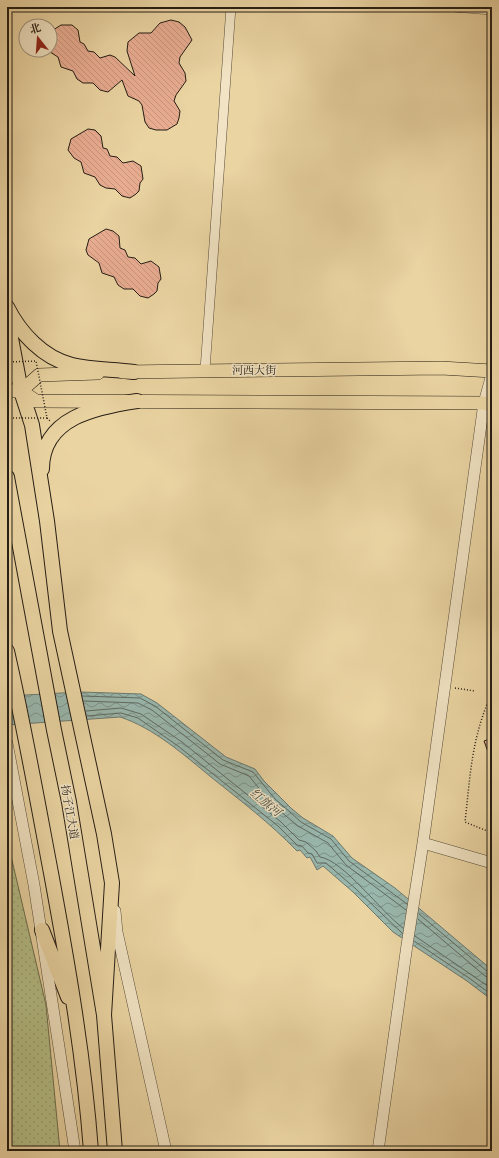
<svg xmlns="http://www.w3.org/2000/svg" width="499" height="1158" font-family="'Libre Caslon Text','Noto Serif SC',serif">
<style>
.grass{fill:url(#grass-dots);stroke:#6c6d4d}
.water{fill:url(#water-waves);stroke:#6b7970}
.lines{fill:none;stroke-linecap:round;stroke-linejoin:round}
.shore{stroke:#5f6a60;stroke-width:1}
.building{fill:url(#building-back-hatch);stroke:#251d14}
.minor-casing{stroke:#564b38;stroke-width:10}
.tertiary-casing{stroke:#564b38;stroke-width:12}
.primary-casing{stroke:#251d14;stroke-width:14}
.trunk-casing{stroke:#251d14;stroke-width:16}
.path{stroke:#251d14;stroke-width:1.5;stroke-dasharray:1 2;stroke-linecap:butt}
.minor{stroke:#f1e3c3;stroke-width:9}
.tertiary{stroke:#f1e3c3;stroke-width:11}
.primary{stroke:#ead4a2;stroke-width:13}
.trunk{stroke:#ead4a2;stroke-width:14}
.path-bridge{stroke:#251d14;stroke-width:1.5;stroke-dasharray:1 2;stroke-linecap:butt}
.labels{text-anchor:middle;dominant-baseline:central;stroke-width:3;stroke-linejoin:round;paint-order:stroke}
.street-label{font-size:11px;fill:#251d14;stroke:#f1e3c3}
.water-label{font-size:12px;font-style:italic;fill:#484b42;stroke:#f1e3c3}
</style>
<defs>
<pattern id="grass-dots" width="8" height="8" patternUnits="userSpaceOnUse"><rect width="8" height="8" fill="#b4bd86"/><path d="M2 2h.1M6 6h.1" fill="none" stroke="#9ba273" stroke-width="1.8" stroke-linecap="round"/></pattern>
<pattern id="water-waves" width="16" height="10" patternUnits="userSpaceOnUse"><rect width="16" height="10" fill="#99b7ad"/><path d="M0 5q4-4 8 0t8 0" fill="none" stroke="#7d948c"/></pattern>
<pattern id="building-back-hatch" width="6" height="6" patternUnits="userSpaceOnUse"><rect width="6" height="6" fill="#e8ac91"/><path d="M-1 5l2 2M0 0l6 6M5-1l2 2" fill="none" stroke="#c7947c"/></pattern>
</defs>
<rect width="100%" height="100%" fill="#ead4a2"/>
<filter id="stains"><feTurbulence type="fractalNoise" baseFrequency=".005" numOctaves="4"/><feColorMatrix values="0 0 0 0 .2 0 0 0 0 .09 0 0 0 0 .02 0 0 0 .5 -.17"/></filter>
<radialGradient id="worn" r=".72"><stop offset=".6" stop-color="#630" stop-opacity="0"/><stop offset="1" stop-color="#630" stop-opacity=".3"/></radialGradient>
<path class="grass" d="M7 839 46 1005 60 1151H7Z"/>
<path class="water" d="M80 692 141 694 157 703 226 757 255 769 264 781 292 809 303 818 333 836 352 858 395 888 492 970V1000L467 981 393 932 353 892 323 866 317 870 310 857 307 858 300 850 297 851C270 823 241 801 211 777 184 755 154 728 120 717L7 725V696Z"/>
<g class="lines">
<path class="shore" d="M82 696 140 698 155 706 223 760 253 772 275 799 290 812 301 822 331 839 349 861 407 904
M83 701 138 703 152 710 220 764 249 776 271 803 286 816 298 826 328 843 346 865 406 910
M86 711 121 708 141 714 182 742 281 822 299 840 306 842 316 851 320 857C343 860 382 913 403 928
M87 716 121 713 138 718 178 746 278 826 297 845 302 846 308 853 312 854 317 863H326L356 889 402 933
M419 914 488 972 492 973
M418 919 485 976 492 978
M415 936 492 989
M414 941 469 978 492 995"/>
</g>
<path class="building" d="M171 20 179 22 185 27 192 40 180 57 179 63 185 73 186 81 176 95 174 101 180 111 179 118 177 124 167 130H156L149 128 145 122 142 105 139 101 128 96 122 80 108 92 100 90 93 83H83L77 79 73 71 61 67 58 57 50 52V32L61 25H72L78 30 80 42 84 44 88 51 94 52 100 58 110 55 115 57 135 76 127 51 128 42 139 33H151L160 23Z
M88 129 95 130 101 136 103 148 107 149 110 156 117 157 123 163 133 161 141 166 143 179 140 183 139 191 136 194 130 198 122 196 115 189 106 188 100 185 95 177 84 173 81 162 74 158 68 150 71 139Z
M106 229 113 231 119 236 120 248 125 250 128 257 135 258 141 264 151 261 159 267 161 279 158 283 157 291 154 294 148 298 140 296 133 289H124L118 285 114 277 102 273 99 263 88 255 86 250 89 239Z
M492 738V760H491L484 741Z"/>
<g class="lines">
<g class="minor-casing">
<path id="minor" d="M453 7 492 10
M205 370 231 7"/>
</g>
<g class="tertiary-casing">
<path id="tertiary" d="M7 743 34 885 75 1151
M423 843 492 863
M115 911 117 932 166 1151
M378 1151 407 945 423 843 484 403 492 374"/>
</g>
<g class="primary-casing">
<path id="primary" d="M123 372 441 368 492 371
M7 391H21L36 401 484 403 492 406
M21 391 39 375 98 373"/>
</g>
<g class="trunk-casing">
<path id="trunk" d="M7 307C20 333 43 358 72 365 92 370 114 369 134 372
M7 317 21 391 32 425 47 521 60 631 104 834 112 883 104 1015
M42 469C42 417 97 407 137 401
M7 477 54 730 69 802 104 1015 115 1151
M7 651C24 725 37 799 51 873 68 965 84 1057 91 1151
M42 930 68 997"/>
</g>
<path class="path" d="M47 418 51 422
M455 688 475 691
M488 702C471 743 470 779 465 822L492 833"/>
<use href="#minor" class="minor"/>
<use href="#tertiary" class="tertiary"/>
<use href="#primary" class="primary"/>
<use href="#trunk" class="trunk"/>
<path class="path-bridge" d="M7 362 36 361 47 418H7"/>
</g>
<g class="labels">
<g class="street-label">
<text x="254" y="370">河西大街</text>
<text transform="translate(70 812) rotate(80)">扬子江大道</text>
</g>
<g class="water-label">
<text transform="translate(266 802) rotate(39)">红旗河</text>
</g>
</g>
<rect width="499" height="1158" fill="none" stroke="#ead4a2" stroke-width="24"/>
<rect x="8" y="8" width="483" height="1142" fill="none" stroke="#251d14" stroke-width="2"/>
<rect x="12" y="12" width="475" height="1134" fill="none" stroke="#251d14"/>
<g transform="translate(38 38) rotate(343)"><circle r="19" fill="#f1e3c3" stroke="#9f947d"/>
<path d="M0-3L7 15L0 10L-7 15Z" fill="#8f2418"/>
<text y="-6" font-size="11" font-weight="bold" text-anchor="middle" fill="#251d14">北</text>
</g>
<rect width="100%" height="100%" filter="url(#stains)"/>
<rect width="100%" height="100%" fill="url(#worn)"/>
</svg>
